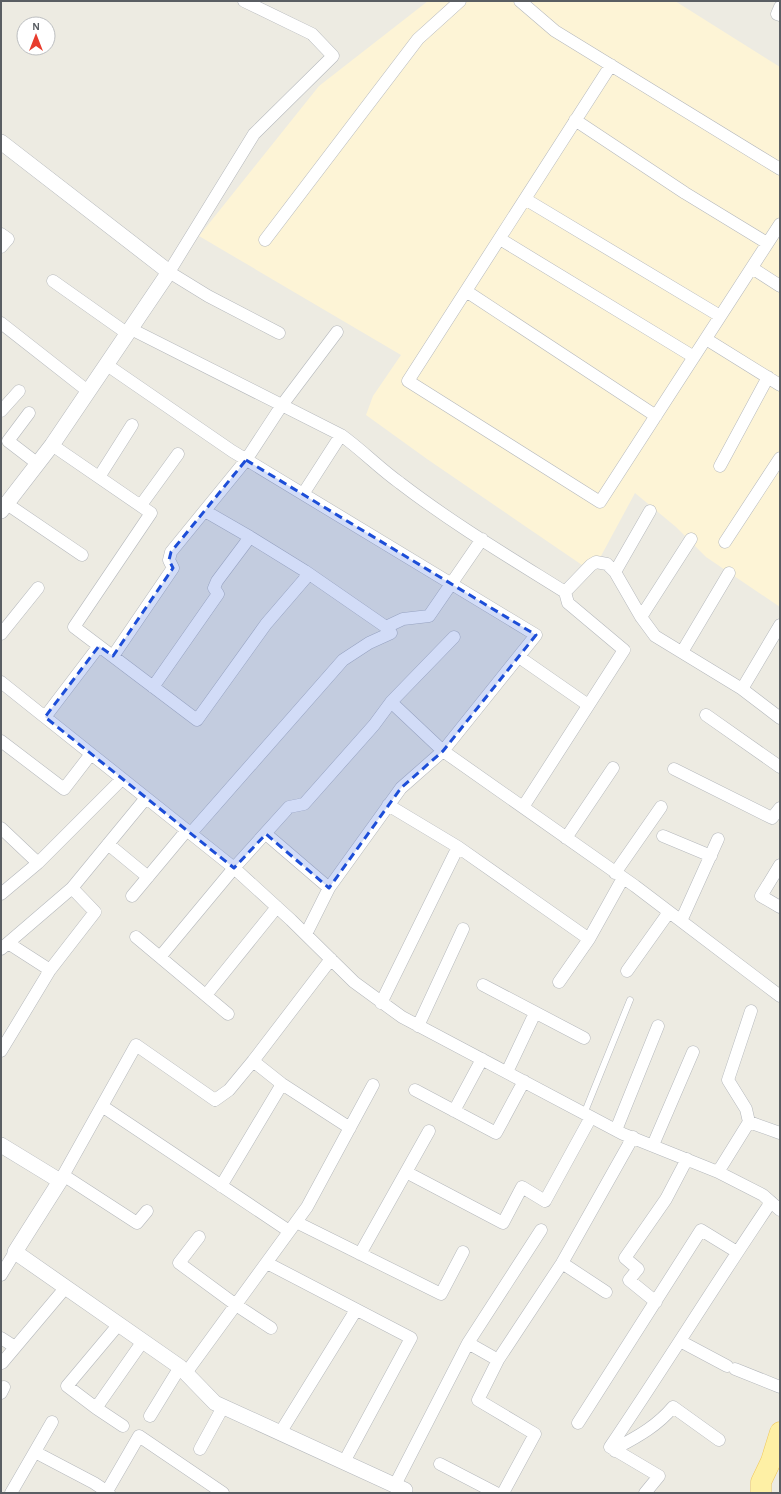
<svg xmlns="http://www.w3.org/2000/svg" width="781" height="1494" font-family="'Alegreya Sans',sans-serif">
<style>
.commercial{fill:#fdf4d6}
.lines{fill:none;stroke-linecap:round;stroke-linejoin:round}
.service-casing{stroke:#b5b8bc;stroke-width:7}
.minor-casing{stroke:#b5b8bc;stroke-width:13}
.tertiary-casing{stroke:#b5b8bc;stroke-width:16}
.primary-casing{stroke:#f0c658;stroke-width:21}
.service{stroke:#fff;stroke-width:6}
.minor{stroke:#fff;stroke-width:12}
.tertiary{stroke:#fff;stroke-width:15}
.primary{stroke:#fef0a5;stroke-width:20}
.marked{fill:#1d4ed8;fill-opacity:0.2;stroke:#1d4ed8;stroke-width:3;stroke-dasharray:8 5;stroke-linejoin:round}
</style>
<rect width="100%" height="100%" fill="#edebe2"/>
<path class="commercial" d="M428 1H675L780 67V607L706 557 676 527 635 493 601 556 582 565 427 459 366 415 373 396 401 355 199 236 319 86Z"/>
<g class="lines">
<g class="service-casing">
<path id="service" d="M584 1114 630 1000"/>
</g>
<g class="minor-casing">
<path id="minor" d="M244 1 312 34 333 56 254 134 169 272 208 296 279 333
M520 1 555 31 780 169
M780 7 777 14 780 15
M611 65 408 381 600 502 780 224
M575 120 685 193 767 243
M525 199 720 316
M1 234 8 239 1 247
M500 239 694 357
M265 240 418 39 460 1
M752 268 780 286
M53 281 128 334
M466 291 656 416
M1 323 89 392
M131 329 341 435C362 450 379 468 400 483 452 523 509 557 565 592L568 603 624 650 523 807
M706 339 780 385
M107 365 232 451 536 635 443 751 401 788 329 888 306 934
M1 411 19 391
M29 413 8 441 38 464
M52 445 151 513 74 627 197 720 266 624 309 574
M720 466 768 377
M99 477 132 425
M303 494 341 435
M7 504 82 555
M141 505 178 454
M725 542 780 458
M615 572 650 511
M565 592 591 565 596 562 607 564 615 572 641 617 655 636 742 689 780 718
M641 617 691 539
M386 627 403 619 429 616 482 539
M1 634 38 588
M682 652 729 573
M113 656 173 568 169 560 171 552 246 460 282 405 337 332
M519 657 588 705
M1 682 234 868 291 920 354 982 402 1017 623 1134 718 1172 749 1122 780 1133
M153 687 218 594 214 588 217 581 250 537
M742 689 780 625
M391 702 443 751 635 886 780 996
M706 715 780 767
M45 717 99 646
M1 741 64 789 91 754
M674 769 772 818 780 808
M388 805 458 847 589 939
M1 828 38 863
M191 833 343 660 369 643 391 633 386 627 305 571 250 537 205 511
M266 834 329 888
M663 836 711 856
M566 838 613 768
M108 844 148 877
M780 865 761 896 780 907
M615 873 661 807
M1 894 38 863 122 779
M132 896 187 830
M681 921 718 839
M136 937 228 1014
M8 943 50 970
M1 949 72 888 146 798
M160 957 234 868 289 807 304 804 374 725 391 702 454 637
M627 971 669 912
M559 982 589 939 623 878
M483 985 584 1038
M206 995 277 907
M381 1003 458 847
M418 1026 463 929
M1 1051 50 970 95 912 72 888
M253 1061 282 1084 350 1128
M507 1072 535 1013
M415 1090 496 1133 524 1081
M102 1106 289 1231
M454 1111 482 1059
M749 1122 746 1109 728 1080 751 1011
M616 1130 658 1026
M653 1145 693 1052
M406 1172 503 1223 522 1187 545 1201 591 1117
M718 1172 763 1195 780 1210
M63 1175 137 1223 147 1211
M60 1181 136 1045 215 1100 229 1090 253 1061 331 959
M221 1186 282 1084
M296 1222 441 1294 463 1252
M199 1237 179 1263 236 1305 271 1328
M360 1254 429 1131
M267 1263 411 1338 344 1462
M562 1263 606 1292
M1 1275 15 1252
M656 1302 629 1280 638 1269 625 1258 666 1199 687 1159
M119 1324 67 1386 96 1408 143 1341
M1 1338 15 1347
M680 1341 727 1366
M468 1343 498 1360
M2 1363 66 1287
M735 1369 780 1387
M186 1373 307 1207 373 1085
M1 1393 4 1387
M96 1408 123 1426
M150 1416 180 1367
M578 1423 701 1230 737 1252
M280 1433 356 1310
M200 1449 223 1407
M615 1451 618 1447C639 1436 658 1425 673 1407L719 1440
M35 1452 94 1483 109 1493
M440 1464 496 1493
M395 1485 468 1343 541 1230
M11 1493 52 1422
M106 1493 139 1436 223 1493
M503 1493 535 1434 478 1400 498 1360 562 1263 633 1137
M645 1493 659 1476 610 1447C665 1366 716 1283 771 1202"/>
</g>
<g class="tertiary-casing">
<path id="tertiary" d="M1 142 169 272 52 445 1 511
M1 1145 60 1181 15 1252 180 1367 215 1403 405 1490 403 1493"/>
</g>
<g class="primary-casing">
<path id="primary" d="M761 1493V1482L771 1461 780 1432"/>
</g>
<use href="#service" class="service"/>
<use href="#minor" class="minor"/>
<use href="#tertiary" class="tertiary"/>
<use href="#primary" class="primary"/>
</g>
<path class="marked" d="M246 460 536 635 443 751 401 788 329 888 266 834 234 868 45 717 99 646 113 656 173 568 169 560 171 552Z"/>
<rect width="781" height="1494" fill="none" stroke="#5a5e63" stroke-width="4"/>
<g transform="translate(36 36)"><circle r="19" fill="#ffffff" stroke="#bdbfc1"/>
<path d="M0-3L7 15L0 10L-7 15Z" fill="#e83c2d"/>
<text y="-6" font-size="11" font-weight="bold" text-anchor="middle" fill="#5a5e63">N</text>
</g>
</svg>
